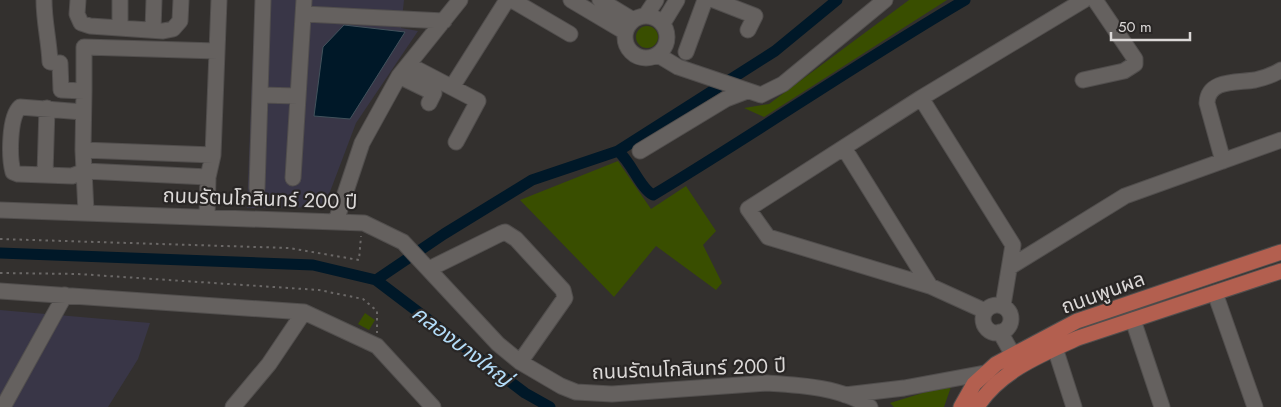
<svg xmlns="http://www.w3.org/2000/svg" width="1281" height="407" font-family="Jost,'Noto Sans Thai',sans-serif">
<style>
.education{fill:#393647}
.green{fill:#394e00}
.water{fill:#001828;stroke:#42525c}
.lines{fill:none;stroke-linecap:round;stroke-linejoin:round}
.canal{stroke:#001828;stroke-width:11}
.minor-casing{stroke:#514e4d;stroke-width:17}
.major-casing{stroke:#514e4d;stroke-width:17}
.path{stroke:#6b6867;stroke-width:2;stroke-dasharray:2.5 4;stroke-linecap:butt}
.minor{stroke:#65615f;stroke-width:15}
.major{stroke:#b35f4f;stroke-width:15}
.labels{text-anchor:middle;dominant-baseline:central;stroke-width:4.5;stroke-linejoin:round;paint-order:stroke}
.street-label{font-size:20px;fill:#dbd8d7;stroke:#292625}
.water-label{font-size:21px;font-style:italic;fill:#b3dcf8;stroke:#292625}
</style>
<rect width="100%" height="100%" fill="#33302e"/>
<path class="education" d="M255 0H404L401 28 418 31 356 123 325 205 319 207 247 208Z
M0 310 150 323 138 359 108 407H0Z"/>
<path class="green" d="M909 0H947L764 117 744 108 769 104Z
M636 37a11 11 0 1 1 22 0a11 11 0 1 1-22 0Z
M618 161 651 209 686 186 716 231 703 245 722 283 716 290 656 246 614 297 520 200Z
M365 313 375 320 369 330 358 324Z
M952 384 944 407H894L890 403Z"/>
<path class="water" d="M344 25 405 32 350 119 314 116 323 47Z"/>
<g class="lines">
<path class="canal" d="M618 151C632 163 640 188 653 195 758 132 859 62 965 0
M0 253 313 265 376 280 525 393 550 407
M376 280 444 234 532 180 618 151 775 51 837 0"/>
<g class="minor-casing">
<path id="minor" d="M44 0C44 22 49 40 50 62L60 63 61 90 84 91 83 150 86 212
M78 0 77 14 81 23 90 26 163 31 173 29 180 21 181 0
M120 0V28
M512 0 570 34
M571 0 625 32
M600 0 633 20
M714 0 755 16 748 30
M304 14 444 21
M646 15 656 0
M625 37a21 21 0 1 1 42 0a21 21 0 1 1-42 0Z
M663 23 677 0
M153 30 154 0
M686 52 705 0
M658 55 678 67 761 95 783 84 885 0
M409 65 478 101 456 142
M399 76 434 93 429 103
M1083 80 1124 71 1135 64V59L1095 0
M452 87 507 0
M84 91V47L217 51
M260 95 298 96
M921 98 1013 245 1003 305
M83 112 20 107C9 117 9 157 13 172L18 174 72 176 85 171 208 177
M844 148 930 286
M83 150 213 155
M640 151 726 99 747 91
M1223 161 1207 103C1208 79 1237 83 1255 80 1264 78 1273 75 1281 70
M45 174 47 108
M293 178 304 0
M257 188 263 0
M0 210 364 223 403 242 498 344 520 362 561 386 576 392 612 394 767 383C800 385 842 387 870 407
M207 216 208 177 213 155 219 0
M336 221 362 143 399 76 460 0
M1010 267 1125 196 1281 140
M429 269 500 234 505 232 516 239 563 290 565 298 520 362
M0 291 304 312 377 346 433 407
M1215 293 1255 407
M983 319a14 14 0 1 1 28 0a14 14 0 1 1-28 0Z
M985 311 930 286 768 237 748 209 921 98 1084 0
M1133 320 1162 407
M1000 332 1013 355
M1055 348 1074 407
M845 395 904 388 985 373
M3 407 65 295
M233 407 269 364 304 312"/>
</g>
<g class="major-casing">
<path id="major" d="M961 407 974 384 996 364 1077 321 1281 252
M977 407C998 372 1042 354 1078 338L1281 271"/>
</g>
<path class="path" d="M0 239 289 248 359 260 361 236
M0 273 78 274 319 290 363 299 377 311V333"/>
<use href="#minor" class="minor"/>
<use href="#major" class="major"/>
</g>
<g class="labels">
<g class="street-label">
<text transform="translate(260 199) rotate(2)">ถนนรัตนโกสินทร์ 200 ปี</text>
<text transform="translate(1103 293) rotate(-20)">ถนนพูนผล</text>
<text transform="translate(689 369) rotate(-2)">ถนนรัตนโกสินทร์ 200 ปี</text>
</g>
<g class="water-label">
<text transform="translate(462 346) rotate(37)">คลองบางใหญ่</text>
</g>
</g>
<path d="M1111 32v8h79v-8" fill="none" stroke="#dbd8d7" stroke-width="2.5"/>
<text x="1118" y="32" font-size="15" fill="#dbd8d7" stroke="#292625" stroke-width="4" paint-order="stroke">50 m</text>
</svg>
